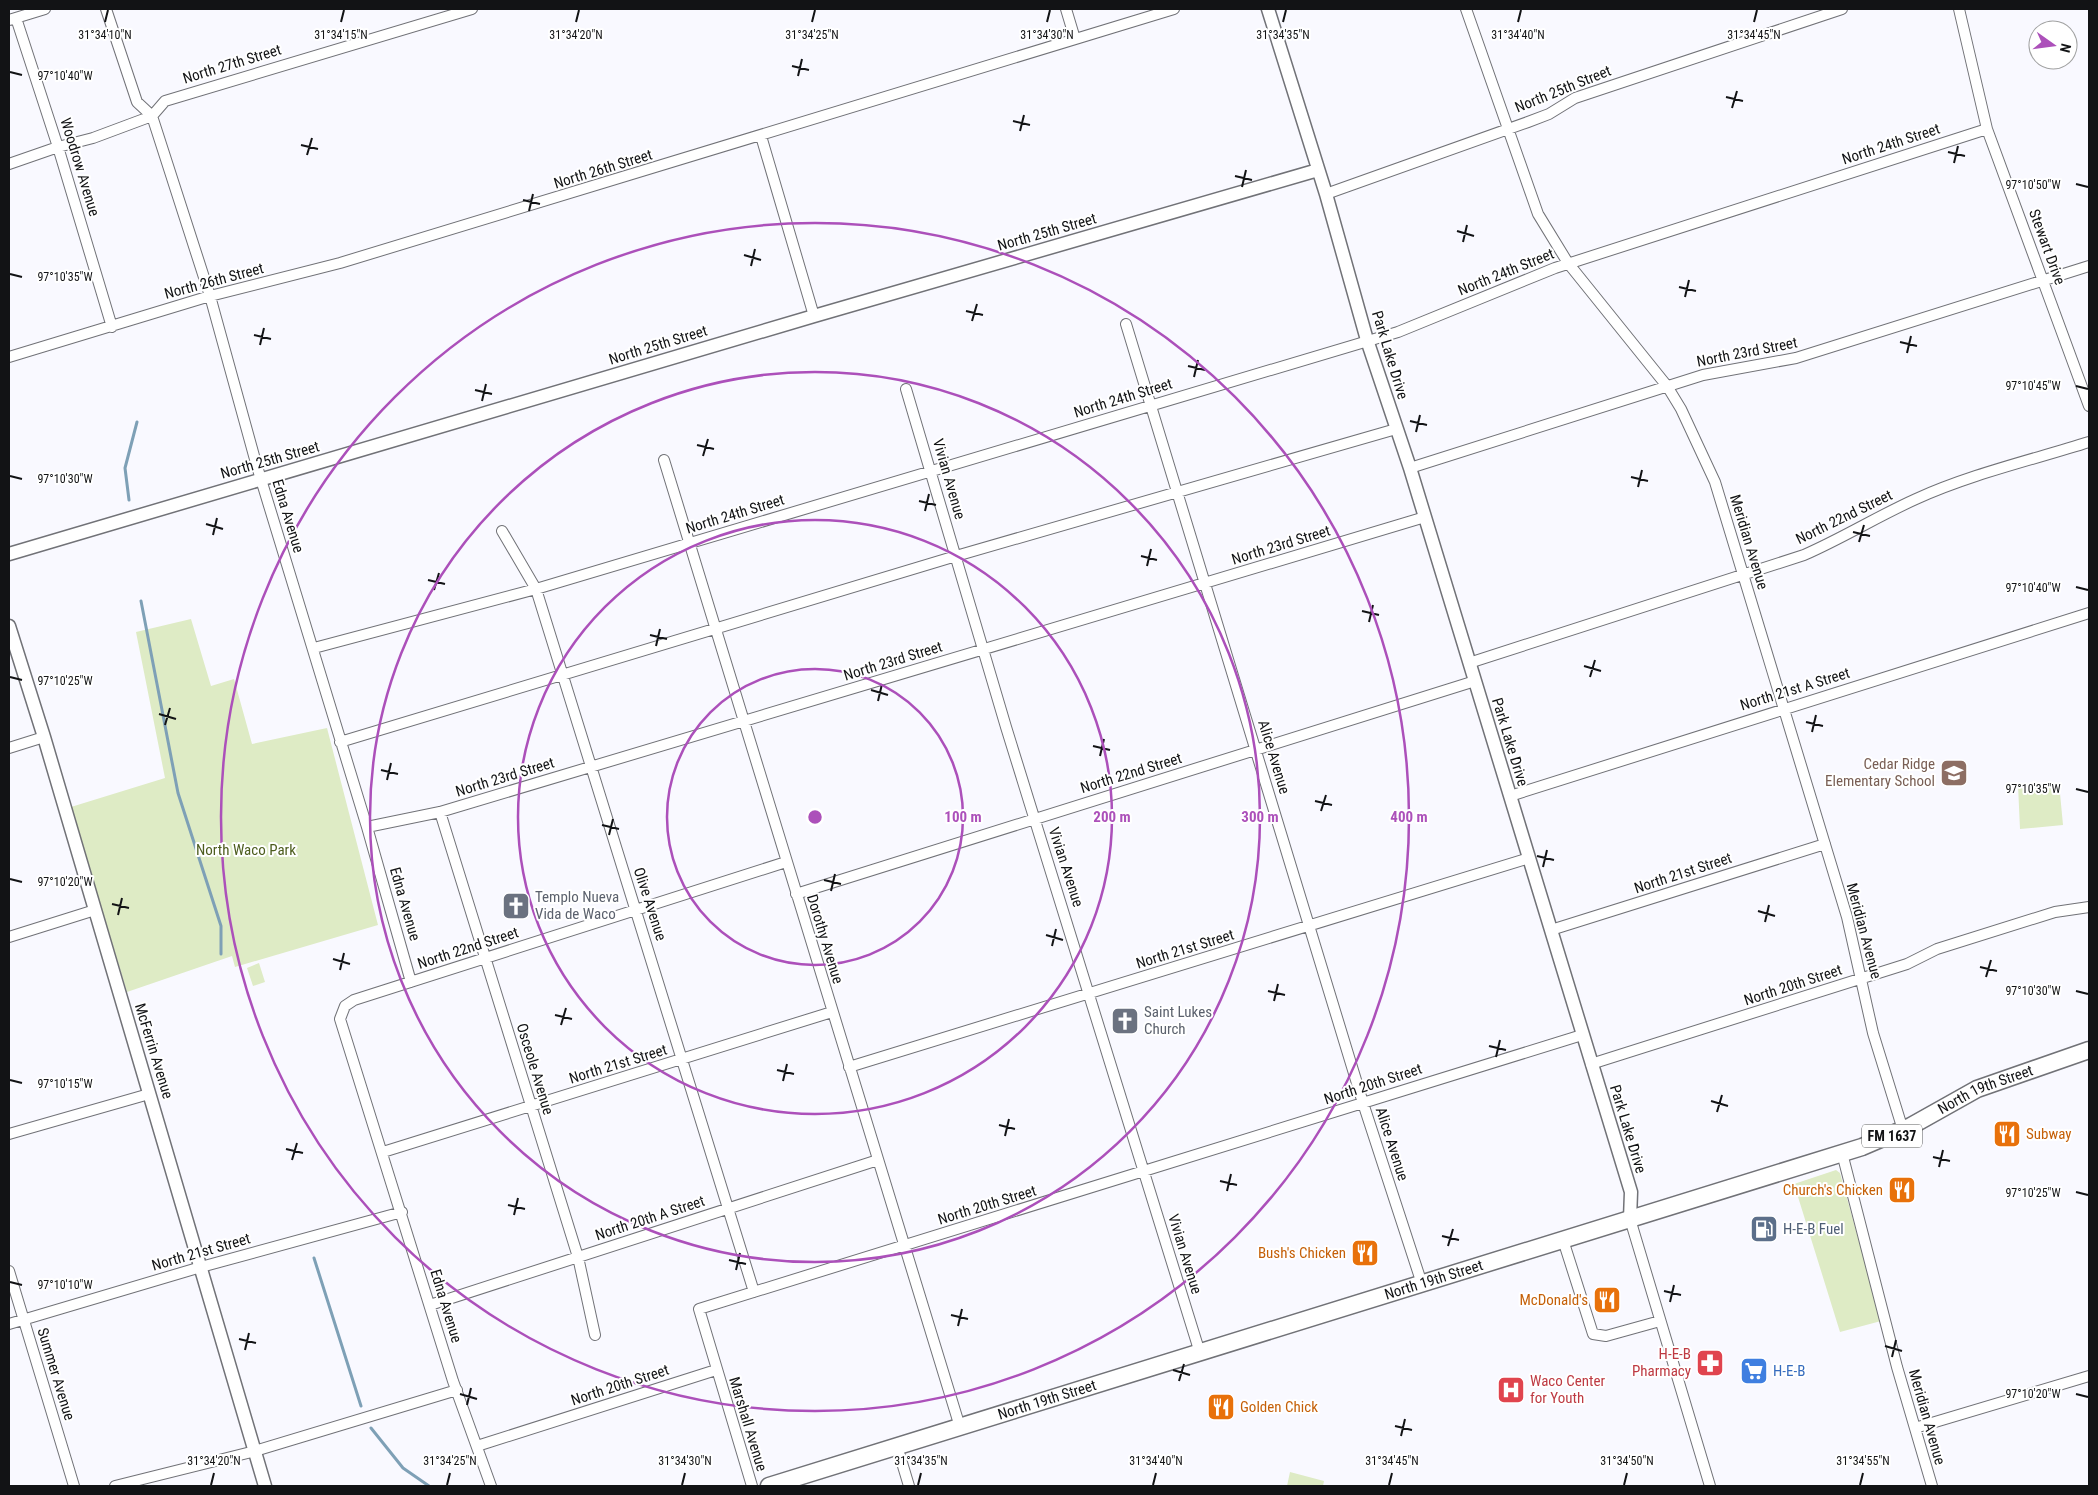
<svg xmlns="http://www.w3.org/2000/svg" width="2098" height="1495" font-family="'Roboto Condensed',sans-serif">
<style>
.green{fill:#deebc5}
.lines{fill:none;stroke-linecap:round;stroke-linejoin:round}
.stream{stroke:#7ea0b6;stroke-width:3}
.minor-casing{stroke:#717277;stroke-width:12}
.tertiary-casing{stroke:#717277;stroke-width:15}
.primary-casing{stroke:#717277;stroke-width:19}
.minor{stroke:#fff;stroke-width:10}
.tertiary{stroke:#fff;stroke-width:12}
.primary{stroke:#fff;stroke-width:16}
.ticks{fill:none;stroke:#121315;stroke-width:2}
.ring{fill:none;stroke:#ac50ba;stroke-width:2.5}
.labels{text-anchor:middle;dominant-baseline:central;stroke-width:4;stroke-linejoin:round;paint-order:stroke}
.shield{fill:#fff;stroke:#595a5b;stroke-width:1}
.shield-label{font-size:14px;font-weight:bold;fill:#121315}
.street-label{font-size:15px;fill:#121315;stroke:#fff}
.education-label{font-size:15px;fill:#785e54;stroke:#fff;text-anchor:end}
.park-label{font-size:15px;fill:#4d5d1e;stroke:#fff}
.worship-label{font-size:15px;fill:#5b616d;stroke:#fff;text-anchor:start}
.food-label{font-size:15px;fill:#c56008;stroke:#fff;text-anchor:end}
.service-label{font-size:15px;fill:#4e5e75;stroke:#fff;text-anchor:start}
.health-label{font-size:15px;fill:#be3a42;stroke:#fff;text-anchor:end}
.shop-label{font-size:15px;fill:#366cbe;stroke:#fff;text-anchor:start}
.ticks-label{font-size:12px;text-anchor:middle;fill:#121315;stroke:#fff;stroke-width:4;stroke-linejoin:round;paint-order:stroke}
.centre{fill:#ac50ba;stroke:#fff;stroke-width:2.5}
.ring-label{font-size:15px;text-anchor:middle;font-weight:bold;fill:#ac50ba;stroke:#fff;stroke-width:4;stroke-linejoin:round;paint-order:stroke}
</style>
<rect width="100%" height="100%" fill="#f9f9ff"/>
<path class="green" d="M191 619 211 686 234 679 252 744 327 728 378 925 235 967 232 956 127 992 71 807 165 778 136 632Z
M2059 783 2063 825 2020 829 2018 785Z
M259 963 265 982 253 986 247 968Z
M1836 1170 1840 1173 1881 1321 1840 1332 1794 1184Z
M1290 1472 1324 1481 1323 1486H1287Z"/>
<g class="lines">
<path class="stream" d="M129 500 125 468 137 422
M141 601 178 793 221 926V954
M314 1258 361 1406
M371 1428 403 1468 429 1486"/>
<g class="minor-casing">
<path id="minor" d="M106 9 137 102 152 116 210 296 256 463 367 827 411 982
M1066 9 1075 39
M1466 9 1538 214 1568 263 1667 386 1681 409 1715 482 1847 917 1873 1033 1903 1130
M1959 9 1987 129 2089 406
M16 18 58 147 112 327
M9 20 45 9
M761 136 814 316
M9 164 58 147 93 138 152 116 165 101 472 9
M1326 194 1528 122 1549 114 1575 98 1842 9
M1126 324 1363 1103 1422 1284
M9 357 210 296 340 263 1174 9
M906 389 1006 727 1200 1353
M664 460 960 1427
M1410 468 1703 375 1796 358 2089 266
M502 531 536 589 754 1292
M314 648 536 589 1398 332 1555 268 1987 129
M1469 663 1804 555C1843 538 1878 516 1916 499 1971 474 2032 460 2089 442
M340 742 956 556 1396 429
M9 748 44 737
M1510 796 2089 613
M440 812 578 1257 595 1335
M367 827 440 812 1425 517
M796 894 1475 681
M1551 930 1825 844
M9 937 95 910
M1591 1064 1907 964 1937 949 2055 912 2089 907
M849 1067 1529 858
M9 1134 149 1094
M383 1152 832 1012
M1842 1153 1897 1367 1932 1486
M1630 1219 1710 1486
M1563 1240 1593 1334 1606 1336 1660 1321
M9 1271 74 1486
M430 1305 878 1160
M9 1324 201 1267 402 1212
M1915 1428 2089 1376
M477 1446 716 1370
M897 1446 909 1486
M115 1486 255 1451 457 1390
M491 1486 453 1381 340 1019 345 1006 354 1000 786 862
M752 1486 699 1309 1582 1035"/>
</g>
<g class="tertiary-casing">
<path id="tertiary" d="M1268 9 1326 194 1367 340 1410 468 1631 1192 1630 1219
M9 554 814 316 1318 170
M9 626 44 737 265 1486"/>
</g>
<g class="primary-casing">
<g id="primary">
<path id="s1" d="M769 1486 1862 1147 1911 1126 1977 1089 2089 1050"/>
</g>
</g>
<use href="#minor" class="minor"/>
<use href="#tertiary" class="tertiary"/>
<use href="#primary" class="primary"/>
</g>
<path class="ticks" d="M105 22 108 10M341 22 344 10M576 22 579 10M812 22 815 10M1047 22 1050 10M1283 22 1286 10M1518 22 1521 10M1754 22 1757 10M792 66 809 70M10 72 22 75M798 76 802 59M1726 97 1743 101M1732 108 1737 91M1013 121 1030 125M1020 131 1024 115M301 145 318 149M1948 152 1965 156M307 155 312 138M1954 163 1958 146M1235 176 1252 180M2076 184 2088 187M1242 187 1246 170M523 200 540 204M529 211 533 194M1457 231 1474 236M1463 242 1467 225M744 255 761 260M751 266 755 249M10 274 22 277M1679 287 1696 291M1685 297 1689 280M966 311 983 315M972 321 977 304M254 335 271 339M1900 342 1917 346M260 345 264 328M1907 353 1911 336M1188 366 1205 370M1194 377 1198 360M2076 386 2088 389M475 390 492 394M482 401 486 384M1410 421 1427 425M1416 432 1420 415M697 445 714 449M703 456 708 439M10 476 22 479M1631 477 1648 481M1638 487 1642 470M919 501 936 505M925 511 929 494M206 524 223 529M1853 532 1870 536M213 535 217 518M1859 542 1864 525M1141 556 1157 560M1147 566 1151 549M428 580 445 584M2076 587 2088 590M434 590 439 573M1362 611 1379 615M1369 622 1373 605M650 635 667 639M656 646 660 629M1584 666 1601 671M10 677 22 680M1590 677 1595 660M871 690 888 695M878 701 882 684M159 714 176 719M1806 722 1823 726M165 725 170 708M1812 732 1816 715M1093 746 1110 750M1100 756 1104 739M381 770 398 774M387 780 391 763M2076 789 2088 792M1315 801 1332 805M1321 811 1326 795M602 825 619 829M609 835 613 819M1537 856 1554 860M1543 867 1547 850M10 879 22 882M824 880 841 884M831 891 835 874M112 904 129 908M1758 911 1775 916M118 915 122 898M1765 922 1769 905M1046 935 1063 940M1052 946 1056 929M333 959 350 964M1980 967 1997 971M340 970 344 953M1986 977 1991 960M1268 991 1285 995M2076 991 2088 994M1274 1001 1278 984M555 1015 572 1019M561 1025 566 1008M1489 1046 1506 1050M1496 1057 1500 1040M777 1070 794 1074M10 1080 22 1083M783 1081 787 1064M1711 1101 1728 1106M1717 1112 1722 1095M999 1125 1015 1129M1005 1136 1009 1119M286 1149 303 1153M1933 1157 1950 1161M292 1160 297 1143M1939 1167 1943 1150M1220 1181 1237 1185M1227 1191 1231 1174M2076 1192 2088 1195M508 1205 525 1209M514 1215 518 1198M1442 1236 1459 1240M1448 1246 1453 1229M729 1260 746 1264M736 1270 740 1253M10 1282 22 1285M1664 1291 1681 1295M1670 1302 1674 1285M951 1315 968 1319M958 1326 962 1309M239 1339 256 1343M1885 1346 1902 1351M245 1350 249 1333M1892 1357 1896 1340M1173 1370 1190 1375M1179 1381 1184 1364M460 1394 477 1399M2076 1394 2088 1397M467 1405 471 1388M1395 1426 1412 1430M1401 1436 1405 1419M211 1485 214 1473M447 1485 450 1473M682 1485 685 1473M918 1485 921 1473M1153 1485 1156 1473M1389 1485 1392 1473M1624 1485 1627 1473M1860 1485 1863 1473"/>
<g class="ring">
<circle cx="815" cy="817" r="148"/>
<circle cx="815" cy="817" r="297"/>
<circle cx="815" cy="817" r="445"/>
<circle cx="815" cy="817" r="594"/>
</g>
<defs>
<g id="school-square" transform="scale(1.4375)"><rect x="-9" y="-9" width="18" height="18" rx="4" fill="#8d6e63" stroke="#fff"/><path d="M0-5L7-2L0 1L-7-2ZM-4 1L0 2.5L4 1V4Q0 6-4 4Z" fill="#fff"/></g>
<g id="church-square" transform="scale(1.4375)"><rect x="-9" y="-9" width="18" height="18" rx="4" fill="#6b7280" stroke="#fff"/><path d="M-1.2-6h2.4v3.5h3.3v2.4h-3.3V6h-2.4V-.1h-3.3v-2.4h3.3Z" fill="#fff"/></g>
<g id="restaurant-square" transform="scale(1.4375)"><rect x="-9" y="-9" width="18" height="18" rx="4" fill="#e8710a" stroke="#fff"/><path d="M-5-6h1v4h1v-4h1v4h1v-4h1v5L-1.5 .5V6h-2V.5L-5-1ZM5-6V6H3V1.5H1.5Q1.5-4 5-6Z" fill="#fff"/></g>
<g id="fuel-square" transform="scale(1.4375)"><rect x="-9" y="-9" width="18" height="18" rx="4" fill="#5c6f8a" stroke="#fff"/><path d="M-5.5-6h7V0h2V4h1.3V-2.5L3-4.5l.8-.8L6-3V5H2.5V1h-1V6h-7ZM-4.2-4.7v3.2H.2V-4.7Z" fill="#fff"/></g>
<g id="pharmacy-square" transform="scale(1.4375)"><rect x="-9" y="-9" width="18" height="18" rx="4" fill="#e0444e" stroke="#fff"/><path d="M-2-6h4v4h4v4h-4v4h-4v-4h-4v-4h4Z" fill="#fff"/></g>
<g id="supermarket-square" transform="scale(1.4375)"><rect x="-9" y="-9" width="18" height="18" rx="4" fill="#3f7fe0" stroke="#fff"/><path d="M-6-5.5h2.5l.6 2H6L4.5 2H-2.5L-4.4-4H-6ZM-1.5 3.2a1.3 1.3 0 1 0 .1 0ZM3 3.2a1.3 1.3 0 1 0 .1 0Z" fill="#fff"/></g>
<g id="hospital-square" transform="scale(1.4375)"><rect x="-9" y="-9" width="18" height="18" rx="4" fill="#e0444e" stroke="#fff"/><path d="M-5-5h3v3.5h4V-5h3V5h-3V1.5h-4V5h-3Z" fill="#fff"/></g>
</defs>
<g fill-rule="evenodd">
<use href="#school-square" x="1954" y="773"/>
<use href="#church-square" x="516" y="906"/>
<use href="#church-square" x="1125" y="1021"/>
<use href="#restaurant-square" x="2007" y="1134"/>
<use href="#restaurant-square" x="1902" y="1190"/>
<use href="#fuel-square" x="1764" y="1229"/>
<use href="#restaurant-square" x="1365" y="1253"/>
<use href="#restaurant-square" x="1607" y="1300"/>
<use href="#pharmacy-square" x="1710" y="1363"/>
<use href="#supermarket-square" x="1754" y="1371"/>
<use href="#hospital-square" x="1511" y="1390"/>
<use href="#restaurant-square" x="1221" y="1407"/>
</g>
<g class="labels">
<rect class="shield" x="1862" y="1124.5" width="60" height="23" rx="4"/>
<g class="shield-label">
<text x="1892" y="1136">FM 1637</text>
</g>
<g class="street-label">
<text transform="translate(232 64) rotate(-17)">North 27th Street</text>
<text transform="translate(1563 89) rotate(-22)">North 25th Street</text>
<text transform="translate(1891 144) rotate(-18)">North 24th Street</text>
<text transform="translate(80 167) rotate(73)">Woodrow Avenue</text>
<text transform="translate(603 169) rotate(-17)">North 26th Street</text>
<text transform="translate(1047 232) rotate(-16)">North 25th Street</text>
<text transform="translate(2047 247) rotate(70)">Stewart Drive</text>
<text transform="translate(1506 272) rotate(-22)">North 24th Street</text>
<text transform="translate(214 281) rotate(-15)">North 26th Street</text>
<text transform="translate(658 345) rotate(-17)">North 25th Street</text>
<text transform="translate(1747 352) rotate(-11)">North 23rd Street</text>
<text transform="translate(1390 355) rotate(73)">Park Lake Drive</text>
<text transform="translate(1123 398) rotate(-17)">North 24th Street</text>
<text transform="translate(270 460) rotate(-16)">North 25th Street</text>
<text transform="translate(949 479) rotate(74)">Vivian Avenue</text>
<text transform="translate(735 514) rotate(-17)">North 24th Street</text>
<text transform="translate(288 516) rotate(73)">Edna Avenue</text>
<text transform="translate(1844 517) rotate(-26)">North 22nd Street</text>
<text transform="translate(1749 542) rotate(73)">Meridian Avenue</text>
<text transform="translate(1281 545) rotate(-17)">North 23rd Street</text>
<text transform="translate(893 661) rotate(-17)">North 23rd Street</text>
<text transform="translate(1795 689) rotate(-17)">North 21st A Street</text>
<text transform="translate(1510 742) rotate(73)">Park Lake Drive</text>
<text transform="translate(1274 757) rotate(73)">Alice Avenue</text>
<text transform="translate(1131 773) rotate(-17)">North 22nd Street</text>
<text transform="translate(505 777) rotate(-17)">North 23rd Street</text>
<text transform="translate(1066 867) rotate(72)">Vivian Avenue</text>
<text transform="translate(1683 873) rotate(-18)">North 21st Street</text>
<text transform="translate(405 904) rotate(74)">Edna Avenue</text>
<text transform="translate(650 904) rotate(72)">Olive Avenue</text>
<text transform="translate(1864 931) rotate(75)">Meridian Avenue</text>
<text transform="translate(825 939) rotate(73)">Dorothy Avenue</text>
<text transform="translate(468 948) rotate(-18)">North 22nd Street</text>
<text transform="translate(1185 949) rotate(-17)">North 21st Street</text>
<text transform="translate(1793 985) rotate(-18)">North 20th Street</text>
<text transform="translate(154 1051) rotate(73)">McFerrin Avenue</text>
<text transform="translate(618 1064) rotate(-17)">North 21st Street</text>
<text transform="translate(535 1069) rotate(73)">Osceole Avenue</text>
<text transform="translate(1373 1084) rotate(-18)">North 20th Street</text>
<text stroke="none"><textPath href="#s1" startOffset="1281">North 19th Street</textPath></text>
<text transform="translate(1628 1129) rotate(73)">Park Lake Drive</text>
<text transform="translate(1392 1144) rotate(72)">Alice Avenue</text>
<text transform="translate(987 1205) rotate(-17)">North 20th Street</text>
<text transform="translate(650 1218) rotate(-18)">North 20th A Street</text>
<text transform="translate(201 1252) rotate(-16)">North 21st Street</text>
<text transform="translate(1185 1254) rotate(73)">Vivian Avenue</text>
<text stroke="none"><textPath href="#s1" startOffset="696">North 19th Street</textPath></text>
<text transform="translate(446 1306) rotate(73)">Edna Avenue</text>
<text transform="translate(56 1374) rotate(73)">Summer Avenue</text>
<text transform="translate(620 1385) rotate(-18)">North 20th Street</text>
<text stroke="none"><textPath href="#s1" startOffset="291">North 19th Street</textPath></text>
<text transform="translate(1927 1417) rotate(74)">Meridian Avenue</text>
<text transform="translate(748 1424) rotate(73)">Marshall Avenue</text>
</g>
<g class="education-label">
<text x="1935" y="764">Cedar Ridge<tspan x="1935" dy="17">Elementary School</tspan></text>
</g>
<g class="park-label">
<text x="246" y="850">North Waco Park</text>
</g>
<g class="worship-label">
<text x="535" y="897">Templo Nueva<tspan x="535" dy="17">Vida de Waco</tspan></text>
<text x="1144" y="1012">Saint Lukes<tspan x="1144" dy="17">Church</tspan></text>
</g>
<g class="food-label">
<text x="2026" y="1134" text-anchor="start">Subway</text>
<text x="1883" y="1190">Church's Chicken</text>
<text x="1346" y="1253">Bush's Chicken</text>
<text x="1588" y="1300">McDonald's</text>
<text x="1240" y="1407" text-anchor="start">Golden Chick</text>
</g>
<g class="service-label">
<text x="1783" y="1229">H-E-B Fuel</text>
</g>
<g class="health-label">
<text x="1691" y="1354">H-E-B<tspan x="1691" dy="17">Pharmacy</tspan></text>
<text x="1530" y="1381" text-anchor="start">Waco Center<tspan x="1530" dy="17">for Youth</tspan></text>
</g>
<g class="shop-label">
<text x="1773" y="1371">H-E-B</text>
</g>
</g>
<g class="ticks-label">
<text x="341" y="39">31°34'15"N</text>
<text x="1283" y="39">31°34'35"N</text>
<text x="1754" y="39">31°34'45"N</text>
<text x="105" y="39">31°34'10"N</text>
<text x="576" y="39">31°34'20"N</text>
<text x="812" y="39">31°34'25"N</text>
<text x="1047" y="39">31°34'30"N</text>
<text x="1518" y="39">31°34'40"N</text>
<text x="65" y="80">97°10'40"W</text>
<text x="2033" y="189">97°10'50"W</text>
<text x="65" y="281">97°10'35"W</text>
<text x="2033" y="390">97°10'45"W</text>
<text x="65" y="483">97°10'30"W</text>
<text x="2033" y="592">97°10'40"W</text>
<text x="65" y="685">97°10'25"W</text>
<text x="2033" y="793">97°10'35"W</text>
<text x="65" y="886">97°10'20"W</text>
<text x="2033" y="995">97°10'30"W</text>
<text x="65" y="1088">97°10'15"W</text>
<text x="2033" y="1197">97°10'25"W</text>
<text x="65" y="1289">97°10'10"W</text>
<text x="2033" y="1398">97°10'20"W</text>
<text x="214" y="1465">31°34'20"N</text>
<text x="450" y="1465">31°34'25"N</text>
<text x="685" y="1465">31°34'30"N</text>
<text x="921" y="1465">31°34'35"N</text>
<text x="1156" y="1465">31°34'40"N</text>
<text x="1392" y="1465">31°34'45"N</text>
<text x="1627" y="1465">31°34'50"N</text>
<text x="1863" y="1465">31°34'55"N</text>
</g>
<circle cx="815" cy="817" r="8" class="centre"/>
<g class="ring-label">
<text x="963" y="822">100 m</text>
<text x="1112" y="822">200 m</text>
<text x="1260" y="822">300 m</text>
<text x="1409" y="822">400 m</text>
</g>
<rect width="2098" height="1495" fill="none" stroke="#121315" stroke-width="20"/>
<g transform="translate(2053 45) rotate(104)"><circle r="24" fill="#ffffff" stroke="#a0a1a1"/>
<path d="M0-4L9 19L0 12L-9 19Z" fill="#ac50ba"/>
<text y="-8" font-size="14" font-weight="bold" text-anchor="middle" fill="#121315">N</text>
</g>
</svg>
